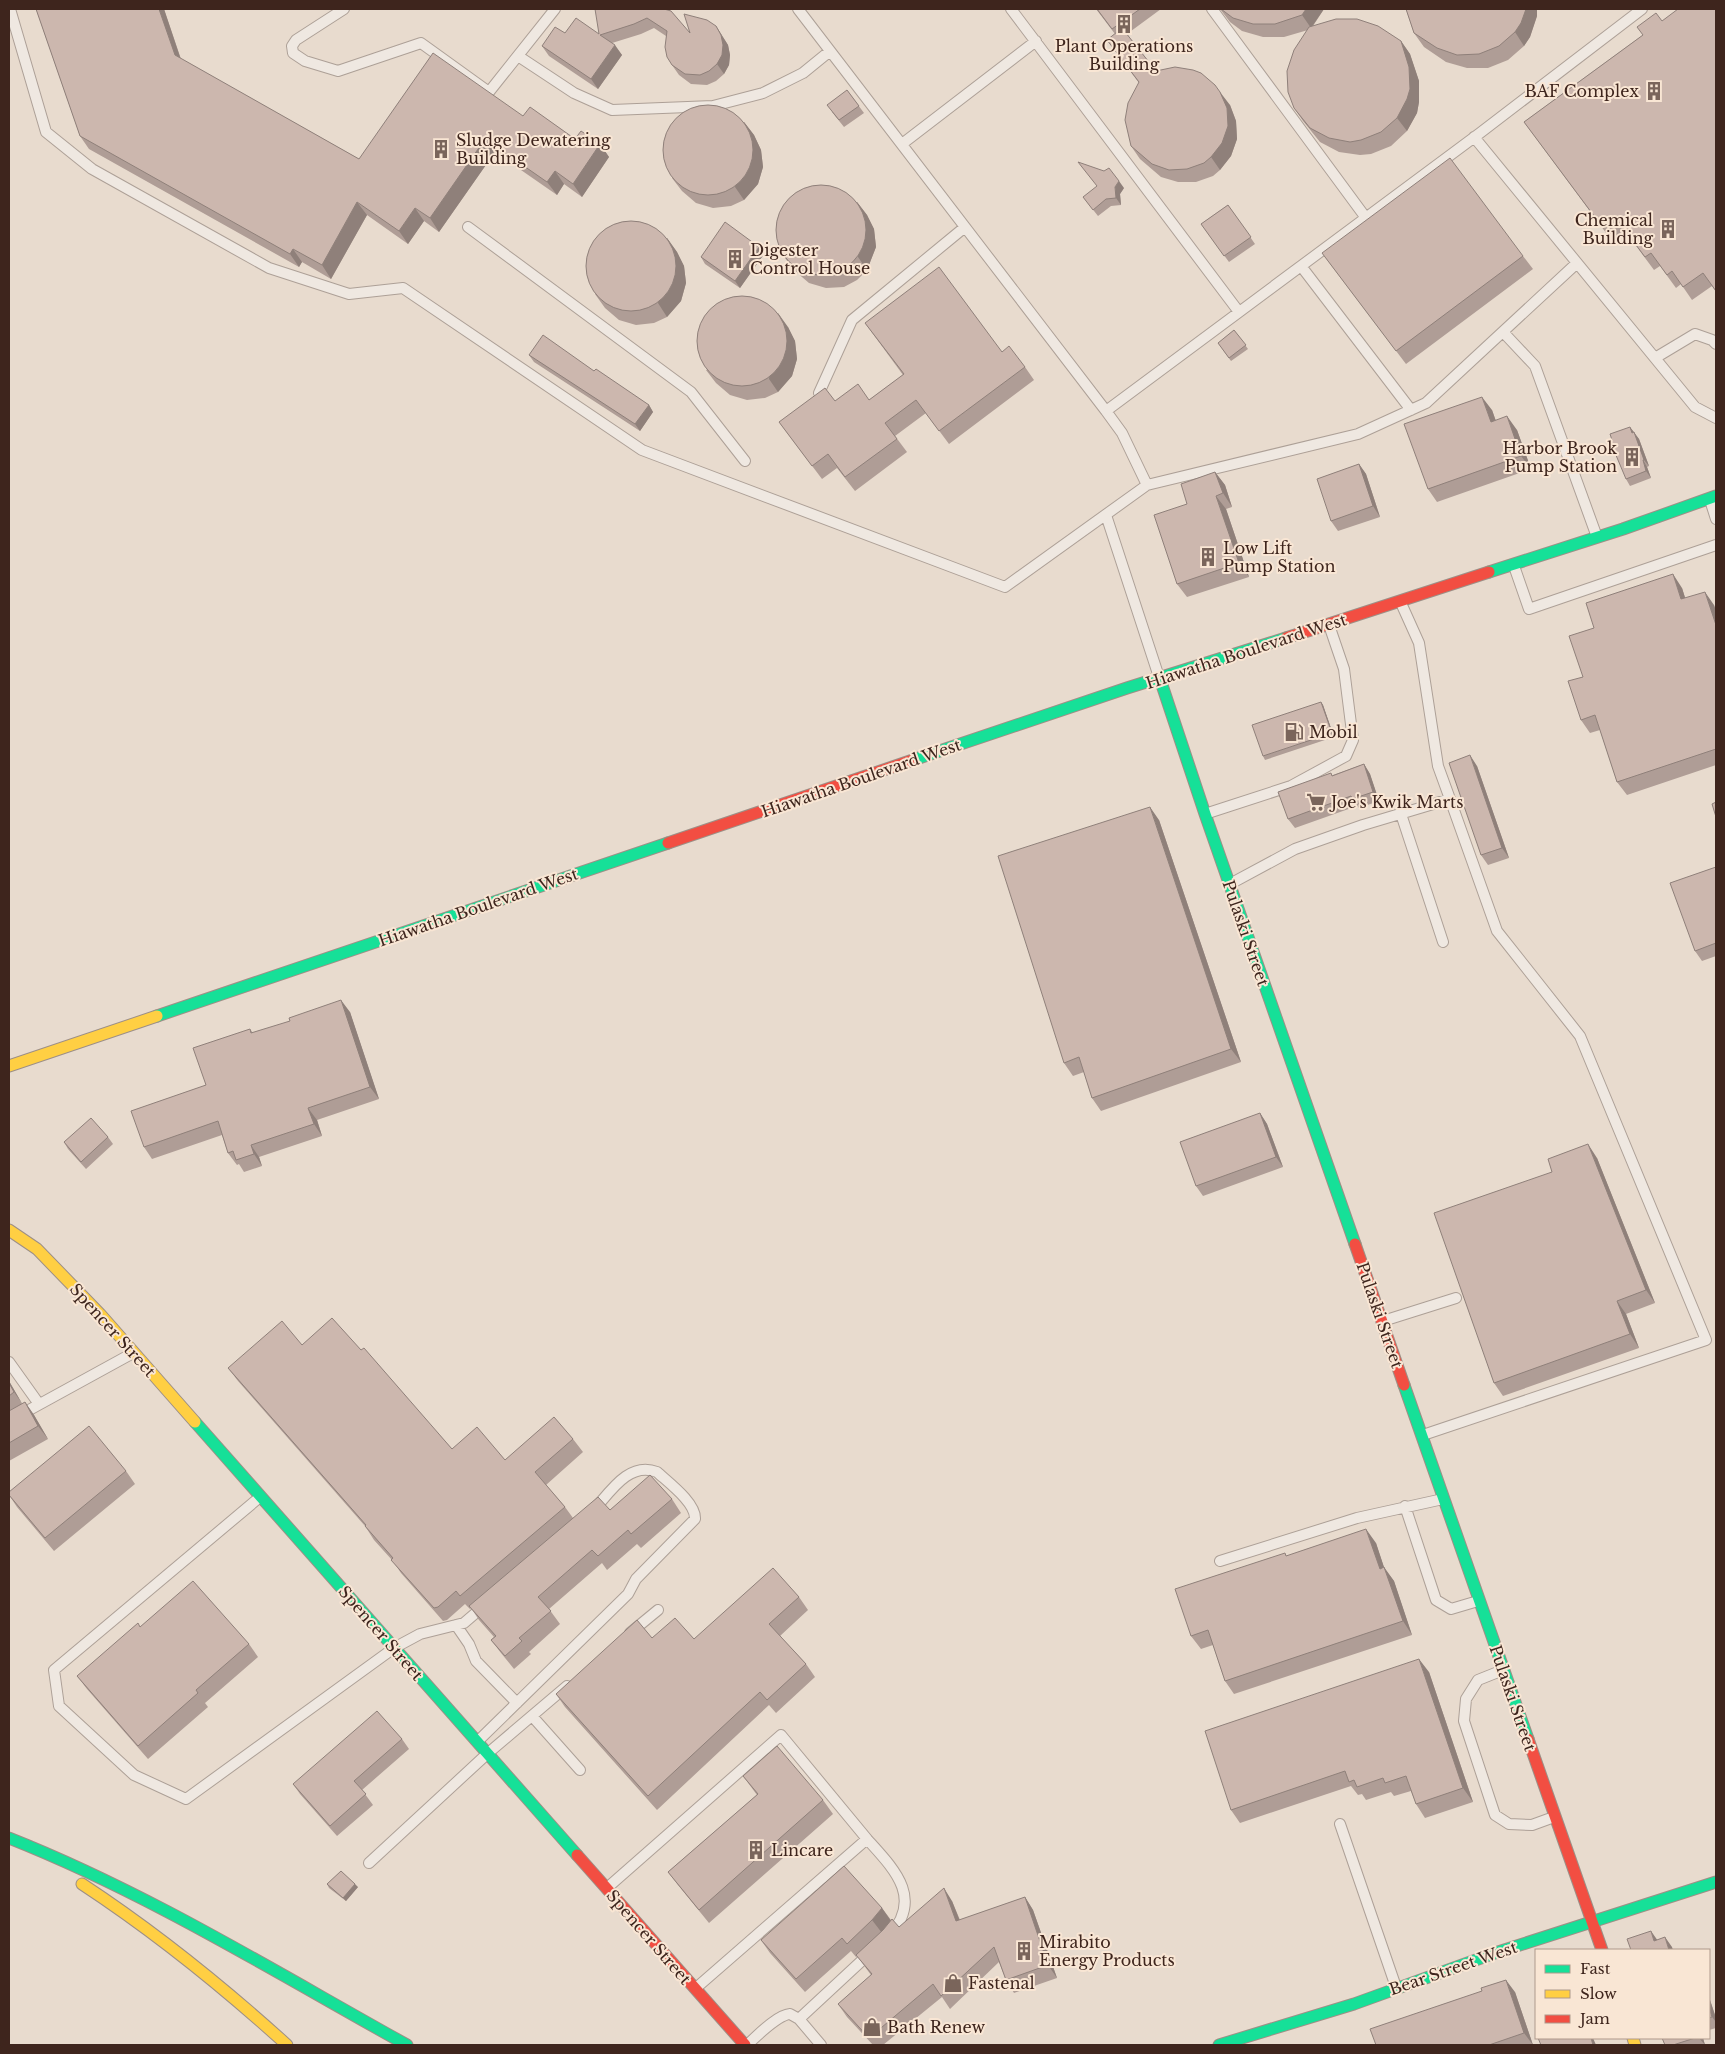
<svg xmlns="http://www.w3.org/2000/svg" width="1725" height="2054" font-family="'Libre Baskerville',serif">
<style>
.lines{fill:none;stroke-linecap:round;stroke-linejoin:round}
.lane-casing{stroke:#ada097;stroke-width:12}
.fast-casing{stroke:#9d8f86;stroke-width:13}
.slow-casing{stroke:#9d8f86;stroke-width:13}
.jam-casing{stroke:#9d8f86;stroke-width:13}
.lane{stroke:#efe8e1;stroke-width:10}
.fast{stroke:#16e098;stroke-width:11}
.slow{stroke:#ffcf43;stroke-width:11}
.jam{stroke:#f24e42;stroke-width:11}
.wall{fill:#af9d96}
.shaded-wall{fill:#8f807a}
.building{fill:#ccb7ae;stroke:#8f807a}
.labels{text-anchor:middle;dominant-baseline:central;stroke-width:4;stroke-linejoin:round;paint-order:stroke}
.poi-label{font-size:16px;fill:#3e251d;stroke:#f9e6d4;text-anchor:start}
.street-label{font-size:16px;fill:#3e251d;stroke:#f9e6d4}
</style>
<rect width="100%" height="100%" fill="#e8dbce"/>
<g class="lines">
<g class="lane-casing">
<path id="lane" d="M10 9 46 132 92 169 269 268 349 294 403 288 642 450 1005 587 1147 485 1122 433 1106 411 1480 133 1642 9
M344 9 296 40 292 46 293 53 305 61 338 71 421 43 489 92 555 9
M798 9 1106 411
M1011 9 1239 312
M1212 9 1366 218
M518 56 574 93 612 110 713 106 763 93 803 73 830 51
M1474 137 1695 407 1716 418
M902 144 1036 41
M468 227 691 392 745 461
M1301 266 1411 410
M1503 332 1535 366 1597 537
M1655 358 1695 334 1712 340 1716 344
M819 393 852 320 965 227
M1147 485 1358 434 1426 403 1577 263
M1710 500 1716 519
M1106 515 1159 677
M1514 566 1529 609 1716 545
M1205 814 1291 786 1346 756 1353 740 1344 669 1329 625
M1401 814 1443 942
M1230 884 1295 849 1363 825 1450 799 1438 766 1419 643 1401 603
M1383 1321 1456 1298
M9 1362 39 1404
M9 1421 133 1353
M1423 1435 1706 1340 1580 1036 1497 931 1450 799
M260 1497 54 1670 59 1706 134 1775 186 1799 394 1648 420 1634 464 1623 485 1605
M1405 1506 1436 1600 1451 1609 1478 1601
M1220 1561 1357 1518 1443 1499
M456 1625 469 1644 476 1661 517 1703
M630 1633 658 1610
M1503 1670 1478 1680 1466 1699 1464 1721 1495 1815 1509 1824 1532 1825 1554 1817
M532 1716 580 1770
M478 1741 628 1594 636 1579 695 1519C696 1503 669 1483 657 1472 629 1461 610 1492 594 1510
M1340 1824 1396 1987
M369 1863 487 1754 567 1686
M607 1888 781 1735 867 1839
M696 1988 867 1839C894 1869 924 1898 889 1936
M799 2019 869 1954
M747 2045C757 2036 777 2015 790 2014L799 2019 821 2045"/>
</g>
<g class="fast-casing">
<path id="fast" d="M1489 572 1623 529 1716 496
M1160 679 1205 814 1355 1244
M913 760 1127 688 1286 638
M157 1016 668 843
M1404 1385 1528 1739
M195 1422 577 1855
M9 1838C148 1893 277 1973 407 2045
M1219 2045 1354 2004 1495 1953 1716 1882"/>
</g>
<g class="slow-casing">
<path id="slow" d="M9 1066 157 1016
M9 1230 37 1249 100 1314 195 1422
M82 1884C155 1932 222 1986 287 2045
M1633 2038 1635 2045"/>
</g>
<g class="jam-casing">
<path id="jam" d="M1286 638 1489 572
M668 843 913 760
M1355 1244 1404 1385
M1528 1739 1602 1950
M577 1855 745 2045"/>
</g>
<use href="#lane" class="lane"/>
<use href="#fast" class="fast"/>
<use href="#slow" class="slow"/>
<use href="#jam" class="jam"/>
</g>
<path class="wall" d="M36 9H164L181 59 359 159 523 116 575 139 600 144 609 157 582 197 564 184 557 195 495 152 439 232 424 221 408 244 367 215 331 279 302 262 299 267 89 149 80 136Z
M664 9 690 33 716 26 728 45 730 55 729 65 724 74 716 81 707 85 691 84 679 75 672 65 666 36 654 28 641 34 612 43 622 55 598 89 549 56 542 46 565 33 599 34Z
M1096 9H1161L1127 34 1156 71 1230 105 1236 121 1237 139 1231 156 1220 170 1213 176 1196 182H1178L1161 177 1140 159 1131 146 1139 83 1107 40 1115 34Z
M1220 9H1324L1313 26 1401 41 1410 54 1419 81V102L1417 113 1407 131 1391 146 1371 154 1360 155 1339 152 1320 142 1303 121 1294 108 1308 30 1284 37H1263L1242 31 1230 22Z
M1406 9H1537V16L1530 37 1524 46 1508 60 1488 68H1467L1446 62 1424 47 1414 33Z
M1716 9V292L1712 286 1692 300 1681 284 1676 288 1660 266 1654 270 1625 231 1612 241 1524 122 1662 21Z
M847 90 864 113 844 127 832 112Z
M744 122 754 135 761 150 763 167 758 184 744 200 731 206 713 208 696 203 682 191 672 178Z
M1124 188 1120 194 1121 205 1111 206 1098 216 1083 197Z
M857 202 867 215 874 229 876 247 867 270 857 280 844 287 826 288 809 283 795 271 785 258Z
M1228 205 1255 244 1229 262 1201 224Z
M667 238 677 252 684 266 686 283 681 301 667 317 654 323 636 325 619 320 605 308 595 294Z
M1322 253 1523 256 1533 269 1406 364Z
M764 254 740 288 705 264 701 257Z
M865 323 1002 352 1025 367 1034 380 949 444 926 413 895 436 907 452 855 491 837 468 822 479 779 422 835 401 869 400 903 375Z
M788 327 795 341 797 359 792 376 778 392 765 398 747 400 730 395 716 383 706 370Z
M1234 330 1248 349 1231 361 1218 343Z
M529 355 594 371 649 405 653 412 640 431 534 362Z
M1492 410 1496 421 1517 430 1531 469 1437 502 1428 489Z
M1630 427 1639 439 1649 466 1647 467 1651 478 1630 486 1626 479Z
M1359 464 1366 474 1380 517 1338 531 1331 521Z
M1215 472 1225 485 1232 507 1226 509 1249 577 1187 597 1177 584 1187 504Z
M1682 588 1685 598 1714 605 1716 611V765L1627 795 1617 782 1600 730 1590 733 1581 720 1583 677 1594 628Z
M1321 702 1323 705 1334 737 1265 760 1263 756Z
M1364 764 1370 774 1379 801 1359 808 1357 806 1295 828 1288 819 1333 775Z
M1477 766 1509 858 1488 865 1481 855Z
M1159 820 1241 1062 1101 1111 1092 1098 1084 1072 1073 1076 1064 1063Z
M1716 867V956L1702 961 1695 951Z
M350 1012 379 1099 317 1120 322 1136 259 1157 262 1166 244 1172 239 1164 237 1165 228 1153 222 1135 152 1159 144 1147 206 1085 250 1029 253 1033Z
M1260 1113 1267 1124 1283 1167 1203 1196 1196 1186Z
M108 1137 113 1144 86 1169 68 1149 64 1142Z
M1597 1158 1655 1303 1626 1314 1639 1348 1503 1396 1494 1383Z
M302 1345 361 1350 452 1449 505 1460 573 1439 583 1452 546 1485 565 1507 573 1518 610 1510 672 1499 681 1513 641 1548 637 1544 607 1570 602 1563 549 1609 560 1624 529 1652 531 1654 514 1669 501 1653 491 1640 494 1637 479 1620 471 1608 470 1609 465 1604 447 1620 443 1621 401 1573 392 1560 374 1540 365 1526 238 1381 228 1368Z
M9 1381 22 1404 25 1402 34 1415 48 1439 9 1461Z
M126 1471 135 1484 54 1551 17 1507 9 1495Z
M1376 1543 1384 1568 1394 1581 1412 1635 1234 1694 1225 1681 1213 1645 1201 1649 1191 1636 1287 1556Z
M799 1597 808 1610 780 1636 806 1664 815 1677 776 1713 769 1705 657 1810 565 1707 556 1694 652 1638 694 1639Z
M140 1627 249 1644 258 1657 205 1703 208 1707 148 1759 87 1689 77 1676Z
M1429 1672 1473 1802 1425 1818 1416 1804 1411 1791 1394 1796 1391 1792 1366 1800 1362 1794 1358 1795 1351 1786 1240 1823 1231 1810Z
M402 1739 409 1749 362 1790 373 1805 337 1836 300 1794 293 1784Z
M743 1776 823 1800 833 1814 709 1923 678 1885 668 1872 757 1795Z
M327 1884 358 1887 346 1901 329 1888Z
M1025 1897 1033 1910 1057 1978 1014 1993 1006 1980 999 1962 950 2009 942 1997 883 2045H873L847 2017 838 2004 871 1975 857 1956 856 1957 851 1951 805 1992 770 1953 761 1940 882 1908 891 1920 899 1927 952 1901 960 1920Z
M1515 1992 1533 2045H1376Z
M1709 1997 1716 2018V2028L1709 2030Z
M1662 2038H1703L1705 2045H1665Z"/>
<path class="shaded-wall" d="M159 9H164L184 69 175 55Z
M1306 9H1324L1311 28 1302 15Z
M1526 9H1537V16L1530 37 1524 46 1515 32Z
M716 26 728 45 730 55 729 65 724 74 717 64Z
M1401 41 1410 54 1419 81V102L1417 113 1407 131 1397 118Z
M615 45 622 55 598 89 591 79Z
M1220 92 1230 105 1236 121 1237 139 1231 156 1220 170 1211 157Z
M744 122 754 135 761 150 763 167 758 184 744 200 735 187Z
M485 139 495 152 439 232 430 218Z
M600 144 609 157 582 197 573 184Z
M555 171 564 184 557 195 547 182Z
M1119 181 1124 188 1120 194 1121 205 1116 198 1115 187Z
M357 202 367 215 331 279 322 265Z
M857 202 867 215 874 229 876 247 867 270 858 257Z
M415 208 424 221 408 244 399 231Z
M667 238 677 252 684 266 686 283 681 301 667 317 658 303Z
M759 247 764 254 740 288 735 281Z
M293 249 302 262 299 267 290 254Z
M778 313 788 327 795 341 797 359 792 376 778 392 769 379Z
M1482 397 1492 410 1501 436 1491 422Z
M649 405 653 412 640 431 635 424Z
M1507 416 1517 430 1531 469 1521 456Z
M1630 427 1639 439 1649 466 1644 460Z
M1643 460 1647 467 1651 478 1646 471Z
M1359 464 1366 474 1380 517 1373 506Z
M1215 472 1225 485 1232 507 1223 493Z
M1216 496 1226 509 1249 577 1239 563Z
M1673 574 1682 588 1690 613 1681 599Z
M1705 592 1714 605 1716 611V625Z
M1321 702 1323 705 1334 737 1332 733Z
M1470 755 1477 766 1509 858 1502 848Z
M1364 764 1370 774 1379 801 1373 792Z
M1150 807 1159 820 1241 1062 1231 1049Z
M341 1000 350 1012 379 1099 370 1087Z
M308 1108 317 1120 322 1136 314 1124Z
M1260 1113 1267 1124 1283 1167 1276 1157Z
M1588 1144 1597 1158 1655 1303 1646 1290Z
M251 1145 259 1157 262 1166 254 1154Z
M1617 1301 1626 1314 1639 1348 1630 1334Z
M9 1381 23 1405 14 1392 9 1383Z
M25 1402 34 1415 48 1439 38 1426Z
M1366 1529 1376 1543 1389 1582 1380 1569Z
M1384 1567 1394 1581 1412 1635 1403 1621Z
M1419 1659 1429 1672 1473 1802 1463 1788Z
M355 1884 358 1887 346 1901 343 1898Z
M944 1888 952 1901 965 1934 956 1921Z
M1025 1897 1033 1910 1057 1978 1048 1965Z
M882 1908 891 1921 882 1933 872 1920Z
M1651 1931 1658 1941H1654Z
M1665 1937 1672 1947 1673 1950H1669Z
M1506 1980 1515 1992 1533 2045 1524 2033Z
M1709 1997 1716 2018V2022L1712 2017 1709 2007Z
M1591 2038H1593L1596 2045H1593Z
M1699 2038H1703L1705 2045Z"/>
<path class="building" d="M36 9H159L175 55 359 159 433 53 523 116 530 107 575 139 581 131 600 144 573 184 555 171 547 182 485 139 430 218 415 208 399 231 357 202 322 265 293 249 290 254 80 136Z
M595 9H664L671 11 690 33 684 14 707 20 716 26 721 35 723 45 722 55 717 64 709 71 700 75 685 74 672 65 667 57 665 47 667 31 647 18 634 24 600 35 615 45 591 79 542 46 555 27 565 33 576 18 599 34Z
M1097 9H1140L1112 29Z
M1221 9H1306L1302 15 1275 24H1253L1233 18Z
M1406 9H1526L1521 23 1515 32 1499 46 1479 54 1457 55 1437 48 1414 33Z
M1678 9H1716V291L1703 273 1683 287 1672 271 1667 275 1651 253 1645 257 1616 218 1603 228 1524 122 1643 35 1637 27 1656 13 1662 21Z
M1336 19H1357L1378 26 1401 41 1409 67 1410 89 1407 99 1397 118 1381 132 1361 140 1350 142 1329 138 1310 128 1294 108 1288 92 1287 71 1294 50 1309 27Z
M1122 28 1156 71 1175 67 1193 70 1201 73 1215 85 1220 92 1227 108 1228 126 1222 143 1211 157 1204 163 1187 169 1169 170 1152 164 1131 146 1125 120 1128 103 1139 82 1107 40Z
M847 90 859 106 839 120 827 105Z
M663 150a45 45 0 1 1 90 0a45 45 0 1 1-90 0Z
M1450 158 1523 256 1396 351 1322 253Z
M1078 162 1104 171 1109 168 1119 181 1115 187 1116 198 1106 199 1093 210 1083 197 1097 186Z
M776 230a45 45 0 1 1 90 0a45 45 0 1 1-90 0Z
M1228 205 1251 237 1224 256 1201 224Z
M586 266a45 45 0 1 1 90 0a45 45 0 1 1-90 0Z
M725 222 759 247 735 281 701 257Z
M939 267 1002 352 1009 346 1025 367 939 431 916 400 885 423 897 439 845 477 828 454 812 466 779 422 825 388 835 401 858 384 869 400 904 374 865 323Z
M697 341a45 45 0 1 1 90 0a45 45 0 1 1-90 0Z
M1234 330 1246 345 1229 358 1218 343Z
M543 335 594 371 596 369 649 405 635 424 529 355Z
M1482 397 1491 422 1507 416 1521 456 1428 489 1404 424Z
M1630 427 1632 433 1634 432 1644 460H1643L1646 471 1626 479 1610 441 1612 440 1610 434Z
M1359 464 1373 506 1331 521 1317 479Z
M1215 472 1223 493 1216 496 1239 563 1177 584 1154 515 1187 504 1181 484Z
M1673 574 1681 599 1705 592 1716 625V749L1617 782 1595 715 1581 720 1568 681 1583 677 1569 636 1594 628 1586 603Z
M1321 702 1332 733 1263 756 1252 725Z
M1470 755 1502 848 1481 855 1449 763Z
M1364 764 1373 792 1352 799 1351 796 1288 819 1278 792 1331 773 1332 776Z
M1716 802V817L1712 804Z
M1150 807 1231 1049 1092 1098 1079 1057 1064 1063 998 856Z
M1716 867V943L1695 951 1670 883Z
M341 1000 370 1087 308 1108 314 1124 251 1145 254 1154 236 1160 233 1151 228 1153 218 1121 144 1147 131 1111 206 1085 193 1048 250 1029 251 1033 290 1021 289 1018Z
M1260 1113 1276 1157 1196 1186 1180 1142Z
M91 1118 108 1137 81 1162 64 1142Z
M1588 1144 1646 1290 1617 1301 1630 1334 1494 1383 1434 1213 1552 1172 1548 1159Z
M332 1318 361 1350 364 1348 452 1449 477 1427 505 1460 554 1417 573 1439 535 1472 565 1507 460 1596 456 1591 438 1607 434 1608 391 1560 393 1558 365 1526 366 1525 228 1368 282 1321 302 1345Z
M9 1383 14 1392 9 1396Z
M25 1402 38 1426 9 1443V1411Z
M89 1426 126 1471 45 1538 9 1495V1492Z
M650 1475 672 1499 631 1534 628 1530 598 1556 592 1550 538 1597 551 1611 519 1638 522 1641 505 1656 491 1640 496 1636 469 1606 598 1497 610 1510Z
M1366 1529 1380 1569 1384 1567 1403 1621 1225 1681 1208 1630 1191 1636 1175 1589 1285 1553 1286 1556Z
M773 1568 799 1597 769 1624 806 1664 767 1700 760 1692 648 1796 556 1694 637 1620 652 1638 675 1618 694 1639Z
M193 1581 249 1644 196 1690 198 1693 138 1746 77 1676 138 1623 140 1627Z
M1419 1659 1463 1788 1416 1804 1406 1776 1385 1783 1383 1778 1357 1787 1354 1780 1349 1782 1345 1771 1231 1810 1205 1731Z
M377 1711 402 1739 354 1781 366 1794 330 1826 293 1784Z
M777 1746 823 1800 699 1910 668 1872 758 1794 743 1776Z
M844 1866 882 1908 872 1920 847 1944 842 1938 796 1979 761 1940Z
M341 1871 355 1884 343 1898 327 1884Z
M944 1888 956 1921 1025 1897 1048 1965 1006 1980 994 1947 941 1996 933 1984 869 2038 838 2004 872 1974 856 1955 883 1930 892 1919 899 1927Z
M1651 1931 1654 1941 1665 1937 1669 1950H1631L1627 1939Z
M1506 1980 1524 2033 1489 2045H1376L1370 2029 1482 1991 1481 1988Z
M1709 2007 1712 2017 1709 2018Z
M1538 2038H1591L1593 2045H1541Z
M1662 2038H1695L1673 2045H1665Z"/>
<defs>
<g id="building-bare" transform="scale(1.5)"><path d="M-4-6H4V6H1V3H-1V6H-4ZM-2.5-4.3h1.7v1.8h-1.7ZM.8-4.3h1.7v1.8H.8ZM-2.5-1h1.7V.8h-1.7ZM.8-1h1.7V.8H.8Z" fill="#7a655b" stroke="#f9e6d4" stroke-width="2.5" paint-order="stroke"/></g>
<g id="fuel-bare" transform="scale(1.5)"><path d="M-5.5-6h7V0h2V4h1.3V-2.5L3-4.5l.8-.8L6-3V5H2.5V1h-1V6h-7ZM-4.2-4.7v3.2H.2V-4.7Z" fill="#7a655b" stroke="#f9e6d4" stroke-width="2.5" paint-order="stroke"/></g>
<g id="supermarket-bare" transform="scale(1.5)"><path d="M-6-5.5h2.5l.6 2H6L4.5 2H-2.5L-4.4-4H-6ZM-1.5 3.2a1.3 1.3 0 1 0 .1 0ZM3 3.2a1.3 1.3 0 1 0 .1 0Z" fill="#7a655b" stroke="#f9e6d4" stroke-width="2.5" paint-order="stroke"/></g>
<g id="shop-bare" transform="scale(1.5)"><path d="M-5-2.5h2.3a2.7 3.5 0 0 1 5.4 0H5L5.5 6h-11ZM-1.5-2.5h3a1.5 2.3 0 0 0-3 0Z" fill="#7a655b" stroke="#f9e6d4" stroke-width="2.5" paint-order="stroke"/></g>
</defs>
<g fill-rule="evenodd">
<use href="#building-bare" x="1124" y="24"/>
<use href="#building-bare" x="1654" y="91"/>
<use href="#building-bare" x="441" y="149"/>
<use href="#building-bare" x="1668" y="229"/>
<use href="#building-bare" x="735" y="259"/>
<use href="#building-bare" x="1632" y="457"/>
<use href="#building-bare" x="1208" y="557"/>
<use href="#fuel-bare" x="1294" y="732"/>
<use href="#supermarket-bare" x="1316" y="802"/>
<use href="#building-bare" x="756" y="1850"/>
<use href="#building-bare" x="1024" y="1951"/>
<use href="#shop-bare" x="953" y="1983"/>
<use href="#shop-bare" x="872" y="2027"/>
</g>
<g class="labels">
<g class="poi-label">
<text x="1124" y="46" text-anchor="middle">Plant Operations<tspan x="1124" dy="18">Building</tspan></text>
<text x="1639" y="91" text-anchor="end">BAF Complex</text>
<text x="456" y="140">Sludge Dewatering<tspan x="456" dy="18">Building</tspan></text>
<text x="1653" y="220" text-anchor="end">Chemical<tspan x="1653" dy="18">Building</tspan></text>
<text x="750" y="250">Digester<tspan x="750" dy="18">Control House</tspan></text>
<text x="1617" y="448" text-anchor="end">Harbor Brook<tspan x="1617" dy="18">Pump Station</tspan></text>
<text x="1223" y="548">Low Lift<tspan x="1223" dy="18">Pump Station</tspan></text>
<text x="1309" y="732">Mobil</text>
<text x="1331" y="802">Joe's Kwik Marts</text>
<text x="771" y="1850">Lincare</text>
<text x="1039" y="1942">Mirabito<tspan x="1039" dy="18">Energy Products</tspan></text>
<text x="968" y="1983">Fastenal</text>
<text x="887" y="2027">Bath Renew</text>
</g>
<g class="street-label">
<text transform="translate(1246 651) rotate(-18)">Hiawatha Boulevard West</text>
<text transform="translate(861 778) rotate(-19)">Hiawatha Boulevard West</text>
<text transform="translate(478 907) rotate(-19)">Hiawatha Boulevard West</text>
<text transform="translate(1246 933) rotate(71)">Pulaski Street</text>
<text transform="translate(1380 1315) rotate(71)">Pulaski Street</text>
<text transform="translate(113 1330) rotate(48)">Spencer Street</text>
<text transform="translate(381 1633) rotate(49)">Spencer Street</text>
<text transform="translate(1513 1698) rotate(71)">Pulaski Street</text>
<text transform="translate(649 1937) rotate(49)">Spencer Street</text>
<text transform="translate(1453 1968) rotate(-19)">Bear Street West</text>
</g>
</g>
<rect width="1725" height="2054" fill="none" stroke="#3e251d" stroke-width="20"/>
<rect x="1535" y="1949" width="175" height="90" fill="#f9e6d4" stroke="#ae998b"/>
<rect x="1545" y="1965" width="25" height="8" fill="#16e098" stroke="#ae998b"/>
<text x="1580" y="1974" font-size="15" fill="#3e251d">Fast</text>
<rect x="1545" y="1990" width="25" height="8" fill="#ffcf43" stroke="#ae998b"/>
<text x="1580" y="1999" font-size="15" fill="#3e251d">Slow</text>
<rect x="1545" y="2015" width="25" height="8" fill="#f24e42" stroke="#ae998b"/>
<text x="1580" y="2024" font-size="15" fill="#3e251d">Jam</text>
</svg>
